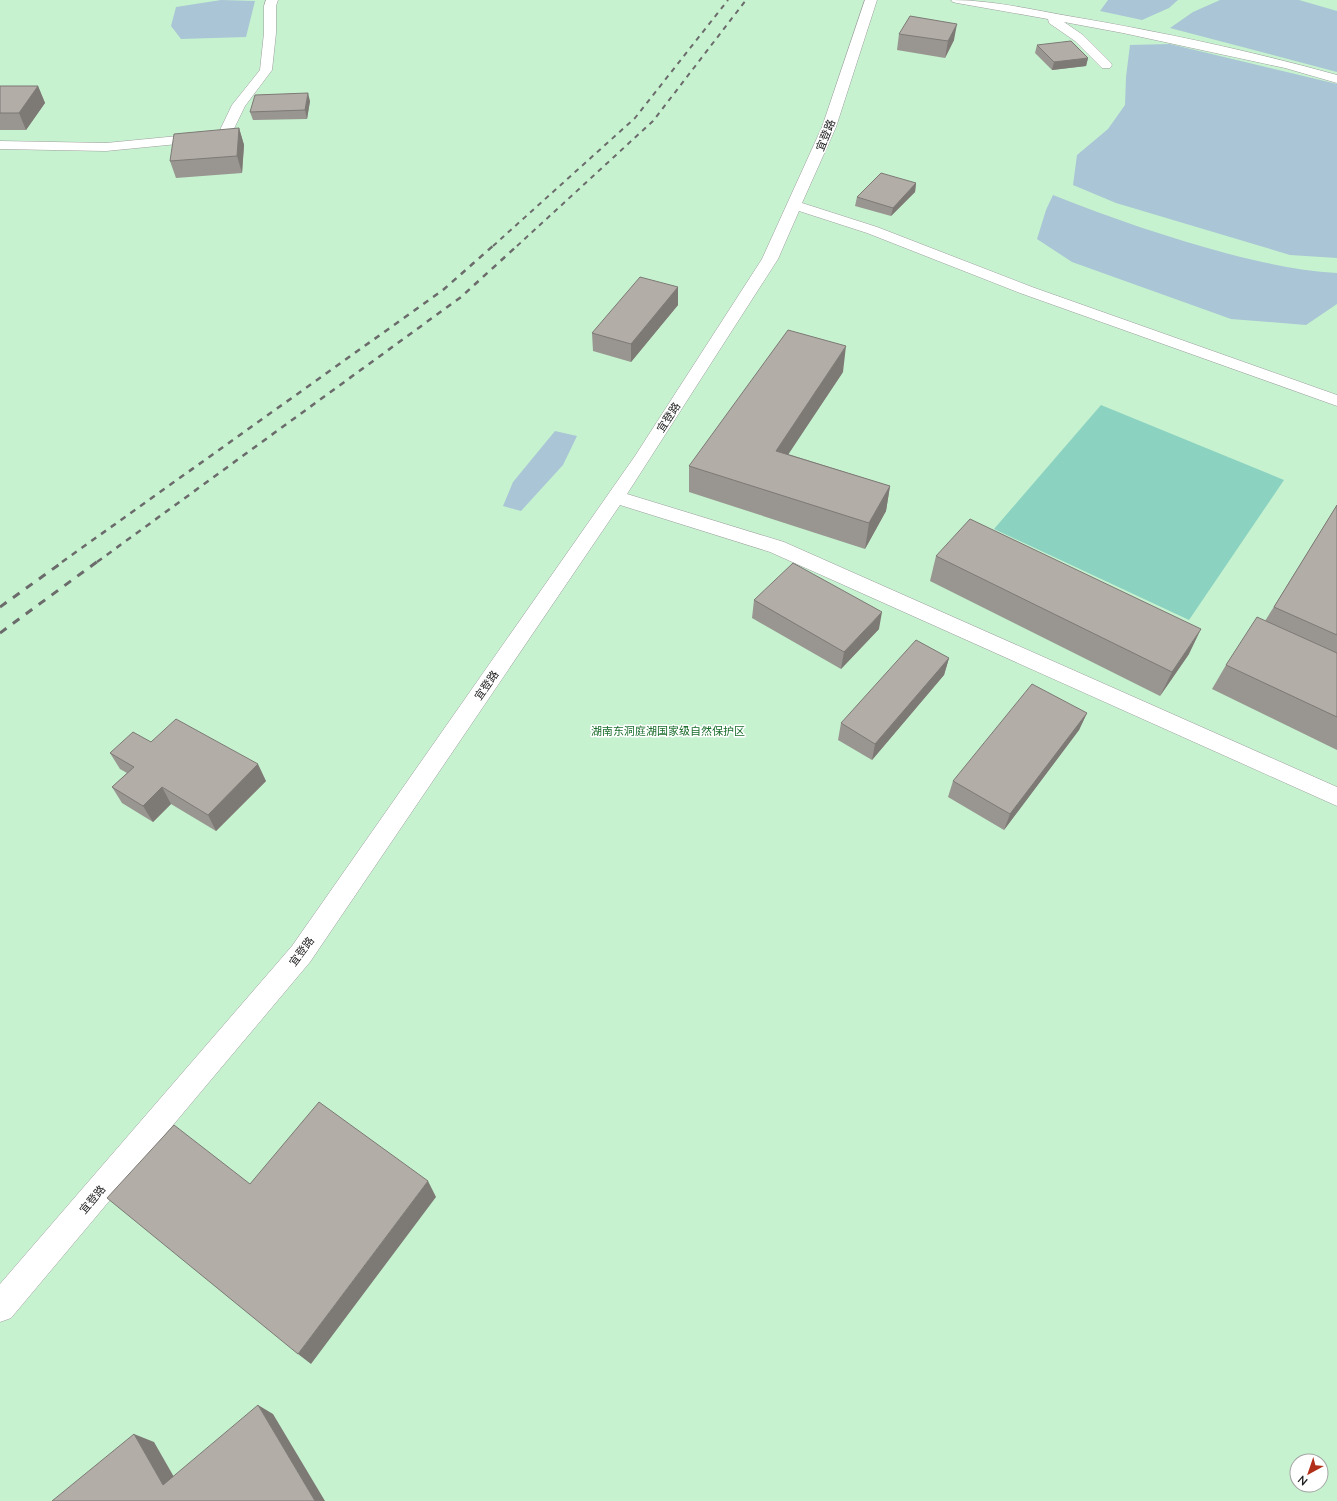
<svg xmlns="http://www.w3.org/2000/svg" width="1337" height="1501" font-family="Lato,'Noto Sans SC',sans-serif">
<style>
.park{fill:#c6f2d0;fill-rule:evenodd}
.pitch{fill:#8cd2c1}
.water{fill:#aac5d5}
.lines{fill:none;stroke-linecap:round;stroke-linejoin:round}
.minor-casing{stroke:#9e9e9e;stroke-width:1}
.minor{fill:#fff;fill-rule:evenodd}
.rail-far2{stroke:#6b6b6b;stroke-width:2;stroke-dasharray:5 5;stroke-linecap:butt}
.rail-far1{stroke:#6b6b6b;stroke-width:2.5;stroke-dasharray:6 6;stroke-linecap:butt}
.rail{stroke:#6b6b6b;stroke-width:3;stroke-dasharray:8 8;stroke-linecap:butt}
.wall{fill:#999590}
.shaded-wall{fill:#7d7975}
.building{fill:#b2ada7;stroke:#7d7975}
.labels{text-anchor:middle;dominant-baseline:central;stroke-width:3;stroke-linejoin:round;paint-order:stroke}
.street-label{font-size:11px;fill:#1d1d1d;stroke:#fff}
.park-label{font-size:11px;fill:#196d2c;stroke:#fff}
</style>
<rect width="100%" height="100%" fill="#edebe4"/>
<path class="park" d="M0 0H1337V1501H0ZM1297 1461H1321V1485H1297Z"/>
<path class="pitch" d="M1101 405 1284 480 1189 620 994 529Z"/>
<path class="water" d="M221 0 255 1 246 37 181 39 171 26 176 7Z
M1108 0H1178L1169 8 1142 20 1100 11Z
M1220 0H1299L1337 11V72L1170 28 1193 12Z
M1170 44 1337 84V258L1290 255 1116 203 1073 185 1077 155 1108 129 1125 105 1126 77 1130 45Z
M1053 195C1111 218 1169 238 1229 254 1264 263 1301 271 1337 273V304L1306 325 1231 319 1072 262 1037 239 1046 210Z
M555 431 577 436 563 465 521 511 503 506 513 482Z"/>
<g class="lines">
<g class="minor-casing">
<path id="minor" d="M266 0H278L276 6V33L272 70 245 106 229 139 106 151 0 149V141L106 143 219 132 232 105 260 70 264 33V6Z
M865 0H877L836 127 802 203 877 227 1032 287 1337 395V406L1020 293 867 233 799 211 778 259 627 494 784 542 1337 787V806L770 552 620 505 310 962 11 1318 0 1322V1284L292 946 635 456 762 259 822 127Z
M951 0C993 0 1033 10 1074 17 1162 32 1251 51 1337 75V83L1285 68 1123 33 1064 22 1083 35 1110 62 1112 65 1110 68H1102L1075 41 1049 23 1048 19 957 3 953 2Z"/>
</g>
<use href="#minor" class="minor"/>
<path class="rail-far2" d="M493 246 635 118 728 0
M517 246 653 121 746 0"/>
<path class="rail-far1" d="M62 562 443 290 494 245
M97 562 461 297 518 245"/>
<path class="rail" d="M0 607 64 561
M0 633 98 561"/>
</g>
<path class="wall" d="M899 34 954 40 945 58 897 50Z
M1037 45 1088 58 1086 66 1052 70 1035 53Z
M0 86H38L45 103 26 130H0Z
M310 101 307 119 253 120 250 112Z
M239 128 244 145 242 173 176 178 170 161Z
M916 183 915 192 891 216 855 206 857 197Z
M678 287V305L631 362 593 351 592 333Z
M843 372 788 454 890 486 886 511 865 549 689 492V466Z
M1337 505V750L1212 689 1226 665 1265 621Z
M936 556 1189 654 1160 696 930 581Z
M754 600 879 629 841 669 752 618Z
M949 658 944 675 872 760 838 740 841 723Z
M1087 713 1079 730 1004 830 948 797 953 781Z
M151 742 266 781 216 831 171 804 153 822 122 803 112 787 127 773 120 769 110 753Z"/>
<path class="shaded-wall" d="M957 24 954 40 945 58 948 41Z
M1088 58 1086 66 1052 70 1054 62Z
M38 86 45 103 26 130 19 113Z
M308 93 310 101 307 119 305 110Z
M239 128 244 145 242 173 237 156Z
M916 183 915 192 891 216 893 208Z
M678 287V305L631 362V344Z
M846 346 843 372 774 476 776 451Z
M890 486 886 511 865 549 869 523Z
M882 612 879 629 841 669 844 652Z
M1201 629 1189 654 1160 696 1172 672Z
M949 658 944 675 872 760 875 744Z
M1087 713 1079 730 1004 830 1010 814Z
M258 764 266 781 216 831 208 815Z
M162 787 171 804 153 822 143 806Z
M428 1181 436 1197 311 1364 298 1354Z
M258 1405 273 1414 325 1501H315Z
M134 1434 154 1442 182 1491 163 1485Z"/>
<path class="building" d="M910 16 957 24 948 41 899 34Z
M1071 41 1088 58 1054 62 1037 45Z
M0 86H38L19 113H0Z
M308 93 305 110 250 112 255 95Z
M239 128 237 156 170 161 174 134Z
M881 173 916 183 893 208 857 197Z
M640 277 678 287 631 344 592 333Z
M788 330 846 346 776 451 890 486 869 523 689 466Z
M1337 505V635L1274 607Z
M970 519 1201 629 1172 672 936 556Z
M793 563 882 612 844 652 754 600Z
M1257 617 1337 653V717L1226 665Z
M916 640 949 658 875 744 841 723Z
M1032 684 1087 713 1010 814 953 781Z
M176 719 258 764 208 815 162 787 143 806 112 787 134 767 110 753 133 732 151 742Z
M319 1102 428 1181 298 1354 107 1198 174 1125 250 1184Z
M258 1405 315 1501H52L134 1434 163 1485Z"/>
<g class="labels">
<g class="street-label">
<text transform="translate(825 135) rotate(-68)">宜登路</text>
<text transform="translate(668 417) rotate(-57)">宜登路</text>
<text transform="translate(486 685) rotate(-55)">宜登路</text>
<text transform="translate(301 951) rotate(-53)">宜登路</text>
<text transform="translate(92 1199) rotate(-50)">宜登路</text>
</g>
<g class="park-label">
<text x="668" y="730">湖南东洞庭湖国家级自然保护区</text>
</g>
</g>
<g transform="translate(1309 1473) rotate(220)"><circle r="19" fill="#ffffff" stroke="#a5a5a5"/>
<path d="M0-3L7 15L0 10L-7 15Z" fill="#b12f19"/>
<text y="-6" font-size="11" font-weight="bold" text-anchor="middle" fill="#1d1d1d">N</text>
</g>
</svg>
